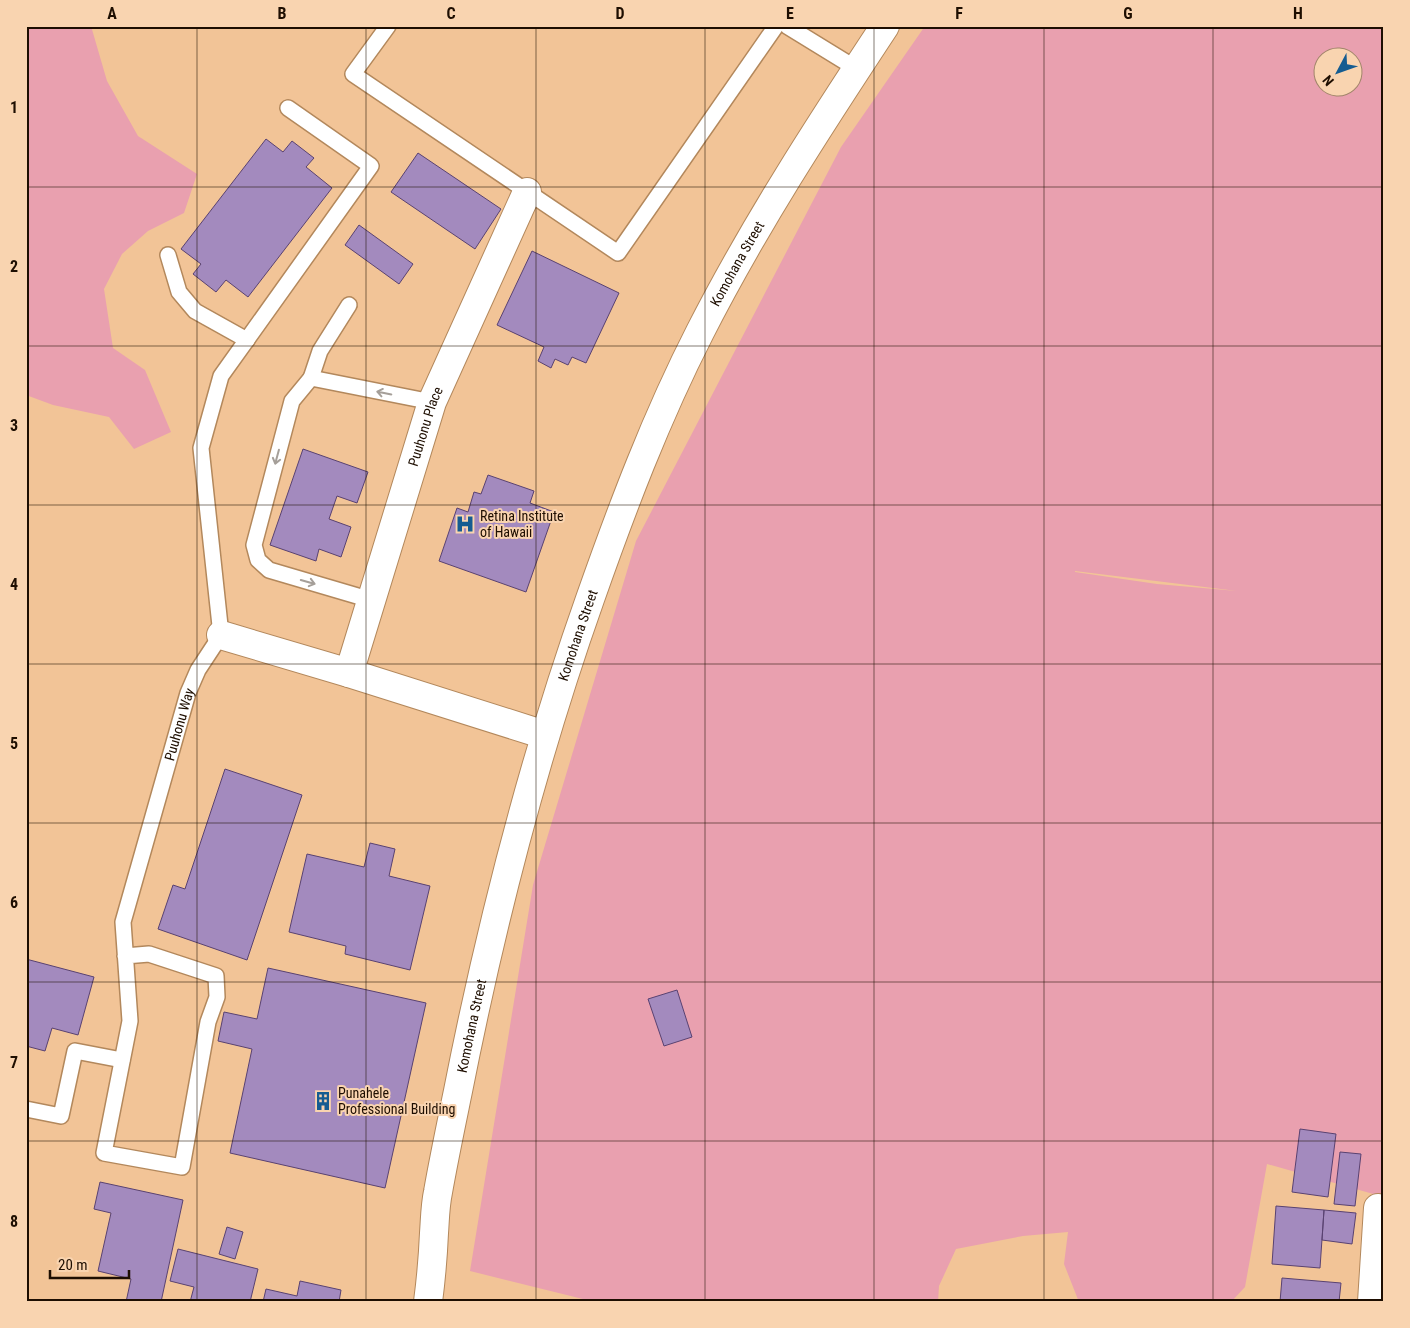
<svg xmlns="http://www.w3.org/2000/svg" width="1410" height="1328" font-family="'Roboto Condensed',sans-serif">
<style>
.green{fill:#e9a0af;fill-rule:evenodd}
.building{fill:#a38abe;stroke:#594271}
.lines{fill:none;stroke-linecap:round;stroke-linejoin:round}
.lane-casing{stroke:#b3885c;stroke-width:18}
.street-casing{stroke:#b3885c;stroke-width:30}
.secondary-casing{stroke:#b3885c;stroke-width:30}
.lane{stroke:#fff;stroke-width:15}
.street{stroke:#fff;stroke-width:28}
.secondary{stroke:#fff;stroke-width:28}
.oneway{stroke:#a59f99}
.grid{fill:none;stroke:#1e0e01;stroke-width:1;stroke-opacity:0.55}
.labels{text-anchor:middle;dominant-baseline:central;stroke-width:4;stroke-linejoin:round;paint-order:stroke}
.street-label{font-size:14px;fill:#1e0e01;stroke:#f9d4b0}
.poi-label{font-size:14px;fill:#1e0e01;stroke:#f9d4b0;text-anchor:start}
.neatline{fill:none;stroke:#1e0e01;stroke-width:2}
.grid-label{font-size:16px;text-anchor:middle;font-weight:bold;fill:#1e0e01}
</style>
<rect width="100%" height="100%" fill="#f2c497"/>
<path class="green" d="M26 26H91L107 81 138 136 197 174 184 213 148 231 122 254 104 289 113 348 145 370 171 432 134 449 109 417 53 405 26 395Z
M925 26H1384V1197L1267 1164 1245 1287 1231 1302H1079L1064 1264 1068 1232 1023 1236 956 1249 939 1286 938 1302H595L470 1271 533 885 636 541 841 147ZM1322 58H1352V88H1322ZM1075 572V571L1237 591 1157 584Z"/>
<path class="building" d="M266 139 283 152 292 141 314 158 306 167 332 188 248 297 226 280 216 292 193 274 201 264 181 249Z
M418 153 501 209 475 249 391 192Z
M359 225 413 264 399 284 345 245Z
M532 251 619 293 586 363 572 357 568 365 555 359 551 368 538 361 544 347 497 325Z
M303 449 368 472 357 503 337 496 329 519 351 527 341 557 319 549 316 561 270 545Z
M488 475 534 491 530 503 554 512 526 592 439 561 457 508 468 512 474 492 481 494Z
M225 769 302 795 247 960 158 929 173 885 185 889Z
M370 843 395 849 389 876 430 886 410 970 345 954 346 946 289 932 307 854 364 867Z
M26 959 94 977 78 1035 52 1028 45 1051 26 1046Z
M268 968 426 1003 385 1188 230 1153 252 1049 218 1041 224 1012 257 1019Z
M677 990 692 1037 664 1046 648 999Z
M1300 1129 1336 1134 1328 1197 1292 1192Z
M1340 1152 1361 1154 1355 1206 1334 1204Z
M100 1182 183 1200 161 1302H126L131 1279 98 1271 111 1213 94 1209Z
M1276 1206 1324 1210 1320 1268 1272 1264Z
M1324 1210 1356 1213 1352 1244 1322 1240Z
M227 1227 243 1232 235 1259 219 1254Z
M178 1249 258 1269 250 1302H190L194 1287 170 1281Z
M1282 1278 1341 1283 1339 1302H1280Z
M300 1281 341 1290 339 1302H263L266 1289 297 1296Z"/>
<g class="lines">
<g class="lane-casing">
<g id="lane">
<path d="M388 26 353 74 618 253 776 26"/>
<path d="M787 26 857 69"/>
<path d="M168 255 179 292 195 311 247 340"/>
<path d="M311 378 320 351 349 305"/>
<path d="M371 600 269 570 258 560 254 545 292 401 311 378 432 402"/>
<path id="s1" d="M125 956 149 954 216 976 217 997 208 1022 182 1167 104 1153 130 1021 123 922 188 693 198 670 221 635 201 448 221 376 371 166 288 108"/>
<path d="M26 1109 61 1116 75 1051 122 1060"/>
</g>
</g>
<g class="street-casing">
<g id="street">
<path d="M221 635 349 673 545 735"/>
<path id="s2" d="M349 673 432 402 527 192"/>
<path d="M1372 1302 1378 1208"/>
</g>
</g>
<g class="secondary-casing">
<g id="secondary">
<path id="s3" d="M428 1302C431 1279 433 1256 434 1233 435 1220 435 1206 438 1192 444 1158 451 1125 458 1091 491 924 533 760 590 599 622 508 656 418 700 332 754 226 819 126 885 26"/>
</g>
</g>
<use href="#lane" class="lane"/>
<use href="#street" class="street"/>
<use href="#secondary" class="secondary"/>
</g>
<defs><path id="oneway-shaft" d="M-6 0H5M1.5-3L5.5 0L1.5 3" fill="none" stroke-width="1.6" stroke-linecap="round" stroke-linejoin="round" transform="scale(1.25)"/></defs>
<g class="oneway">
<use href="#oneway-shaft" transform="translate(384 393) rotate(-169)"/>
<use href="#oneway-shaft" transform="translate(277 457) rotate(105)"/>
<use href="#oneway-shaft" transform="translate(308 582) rotate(16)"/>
</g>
<path class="grid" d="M197 26V1302M366 26V1302M536 26V1302M705 26V1302M874 26V1302M1044 26V1302M1213 26V1302M26 187H1384M26 346H1384M26 505H1384M26 664H1384M26 823H1384M26 982H1384M26 1141H1384"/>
<defs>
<g id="hospital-bare" transform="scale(1.5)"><path d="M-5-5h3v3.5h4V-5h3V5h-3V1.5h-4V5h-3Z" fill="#155c91" stroke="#f9d4b0" stroke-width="2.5" paint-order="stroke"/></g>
<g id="building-bare" transform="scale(1.5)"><path d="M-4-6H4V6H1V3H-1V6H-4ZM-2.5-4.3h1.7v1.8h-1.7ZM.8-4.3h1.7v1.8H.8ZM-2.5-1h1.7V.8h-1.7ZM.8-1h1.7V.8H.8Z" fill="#155c91" stroke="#f9d4b0" stroke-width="2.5" paint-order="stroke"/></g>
</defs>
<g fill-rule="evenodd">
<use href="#hospital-bare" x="465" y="524"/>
<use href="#building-bare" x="323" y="1101"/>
</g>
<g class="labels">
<g class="street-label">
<text stroke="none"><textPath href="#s3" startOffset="1090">Komohana Street</textPath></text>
<text stroke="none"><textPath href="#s2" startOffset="258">Puuhonu Place</textPath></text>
<text stroke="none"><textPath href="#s3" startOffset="685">Komohana Street</textPath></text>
<text stroke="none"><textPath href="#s1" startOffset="808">Puuhonu Way</textPath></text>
<text stroke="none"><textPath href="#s3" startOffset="280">Komohana Street</textPath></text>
</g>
<g class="poi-label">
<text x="480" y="516">Retina Institute<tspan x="480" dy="16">of Hawaii</tspan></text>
<text x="338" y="1093">Punahele<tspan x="338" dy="16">Professional Building</tspan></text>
</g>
</g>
<rect width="1410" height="1328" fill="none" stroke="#f9d4b0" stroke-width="55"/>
<g transform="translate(1338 72) rotate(229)"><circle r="24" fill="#f9d4b0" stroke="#a1856a"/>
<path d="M0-4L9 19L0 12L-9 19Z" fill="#155c91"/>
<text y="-8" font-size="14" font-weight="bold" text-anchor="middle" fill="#1e0e01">N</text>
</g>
<path d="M50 1270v8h79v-8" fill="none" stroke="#1e0e01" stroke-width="2.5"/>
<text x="58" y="1270" font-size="15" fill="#1e0e01" stroke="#f9d4b0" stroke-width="4" paint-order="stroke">20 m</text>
<rect x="28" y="28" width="1354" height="1272" class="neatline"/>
<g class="grid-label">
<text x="112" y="19">A</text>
<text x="282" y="19">B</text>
<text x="451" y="19">C</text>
<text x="620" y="19">D</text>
<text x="790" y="19">E</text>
<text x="959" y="19">F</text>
<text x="1128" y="19">G</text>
<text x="1298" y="19">H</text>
<text x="14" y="113">1</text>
<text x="14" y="272">2</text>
<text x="14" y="431">3</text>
<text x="14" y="590">4</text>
<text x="14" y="749">5</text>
<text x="14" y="908">6</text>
<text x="14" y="1068">7</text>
<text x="14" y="1227">8</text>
</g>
</svg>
